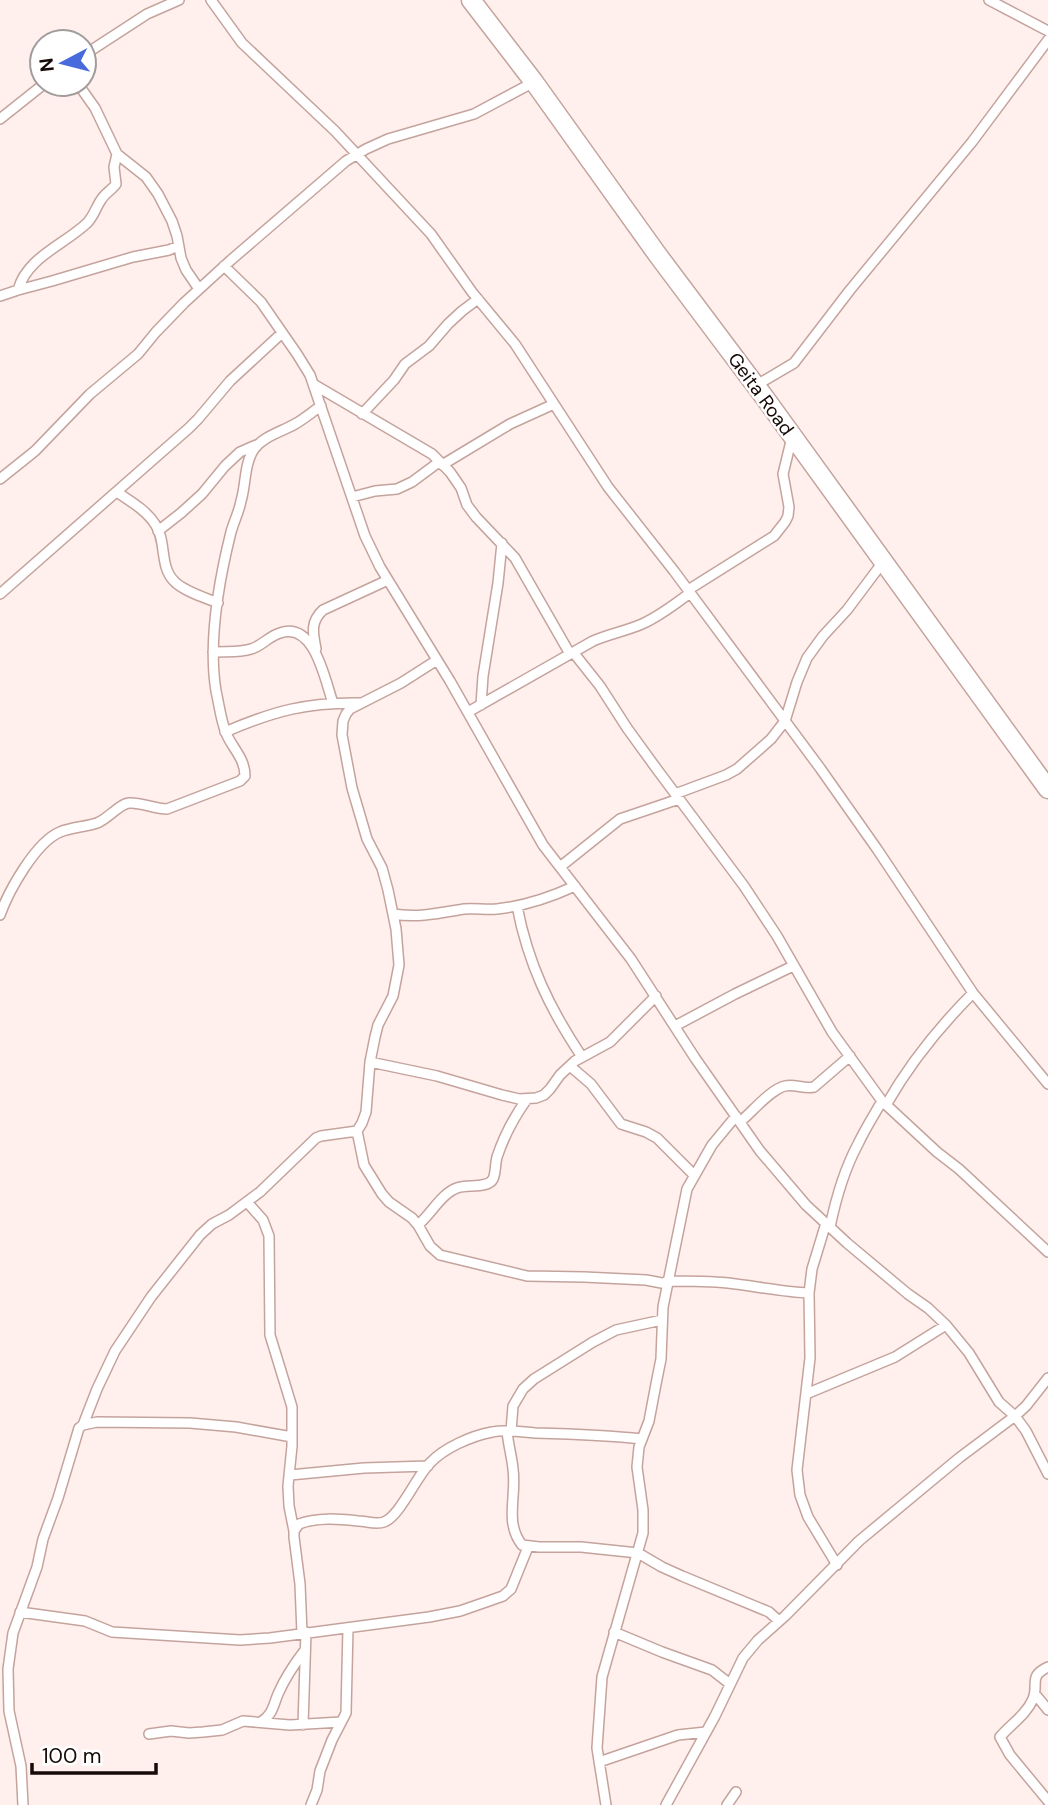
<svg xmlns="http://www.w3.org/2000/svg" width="1048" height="1805" font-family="'DM Sans',sans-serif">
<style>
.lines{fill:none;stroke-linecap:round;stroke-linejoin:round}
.street-casing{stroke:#c5a39d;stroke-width:12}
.highway-casing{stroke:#c5a39d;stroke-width:21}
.street{stroke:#fff;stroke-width:9}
.highway{stroke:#fff;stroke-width:18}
.labels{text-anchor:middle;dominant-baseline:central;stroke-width:5;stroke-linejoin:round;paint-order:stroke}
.street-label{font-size:19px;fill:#160b09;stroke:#fff}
</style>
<rect width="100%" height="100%" fill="#fff0ed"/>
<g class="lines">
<g class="street-casing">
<path id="street" d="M211 0 242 43 335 131 431 234 472 292 515 344 608 487 674 571 820 768 877 849 973 993 1048 1084
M989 0 1048 31
M84 55 147 14 179 0
M78 84 95 108 117 154 146 177 158 194 172 221 177 236 181 258 186 270 199 289
M0 119 44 84
M224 266 261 302 297 354 310 375 365 536 380 567 450 681 543 845 631 959 695 1058 760 1151 806 1205 847 1243 908 1294 928 1308 946 1325 969 1353 999 1402 1015 1416 1026 1431 1048 1474
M18 290C27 257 64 245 87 223 94 216 96 207 101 200 105 193 112 190 116 184L114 167 117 154
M0 296 18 290 52 281 133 257 169 250 178 246
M313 384 432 454 450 472 461 488 467 505 476 517 515 558 570 654
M755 386 794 363 850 290 972 142 1048 40
M362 414 394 380 405 364 429 346 448 324 462 311 478 299
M442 465 510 424 554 404
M0 479 35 451 90 394 138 354 156 332 184 303 231 260 346 161 366 149 388 139 474 114 534 82
M117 492C130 501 146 510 155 524 167 541 159 566 174 581 183 591 206 598 218 603
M352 497 375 491 397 489 412 482 439 462
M158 531 181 513 202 494 225 466 240 452 256 445
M688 590 774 536 785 522 788 516 789 507 783 474 792 437
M0 594 189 428 198 419 230 381 282 333
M316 649C313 633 310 622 323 610L388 580
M213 652C226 651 239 653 251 649 262 646 269 636 280 633 315 621 325 681 333 703
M573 652 600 686 627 728 656 768 744 886 777 936 832 1032 882 1101 937 1152 959 1169 1048 1252
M481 705 483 676 498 583 502 543
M468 712 593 641C609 634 626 631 642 624 660 616 675 604 690 593
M225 732C274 711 307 702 361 703
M675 794 726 775 737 769 771 739 785 721 797 682 807 658 823 636 847 610 883 562
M560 867 620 819 679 799
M517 906C528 964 550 1009 582 1057
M393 914C418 918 440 913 464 909 475 908 486 910 497 909 525 906 549 898 575 886
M0 915C9 890 36 842 60 832 72 827 85 827 97 823 108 819 119 804 129 803 140 802 155 809 167 809L240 781 245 776C245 758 232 748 226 733 221 721 219 704 216 691 208 642 219 580 231 532 234 521 239 512 241 501 246 485 244 464 254 449 264 436 281 432 295 424 304 419 312 412 321 406
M675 1026 735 994 793 966
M370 1062 437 1076 502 1095 519 1099 536 1098 544 1095 550 1089 560 1075 575 1061 610 1042 656 996
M570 1066 591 1084 621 1124 646 1132 657 1138 694 1175
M886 1105C910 1063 939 1027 973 993
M740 1122C752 1112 771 1089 785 1086 795 1084 804 1089 814 1087L850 1056
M357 1131 364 1165 382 1194 389 1202 412 1218 418 1225 430 1246 440 1255 527 1276 584 1277 646 1280 667 1284
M247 1202 263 1220 269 1236 270 1335 292 1407V1446L288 1486 289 1506 294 1531
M826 1223 812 1269 809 1293 810 1358 797 1470 800 1495 808 1517 837 1565
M418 1225C431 1214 442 1193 457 1188 467 1184 488 1189 493 1179 496 1173 495 1164 497 1157 504 1136 514 1117 527 1099
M830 1227C836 1198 844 1170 858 1144 865 1129 874 1115 882 1101
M667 1281C688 1281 708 1281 728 1283 755 1286 782 1292 809 1293
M806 1394 895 1357 946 1325
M83 1425 97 1389 115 1351 151 1297 200 1235 212 1224 229 1215 260 1192 316 1138 321 1136 357 1131 362 1123 366 1112 370 1062 375 1037 378 1025 393 996 399 965 396 929 388 890 382 868 367 839 352 788 342 735 343 721 346 714 350 709 401 683 437 660
M507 1431C508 1444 512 1457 513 1469 517 1496 504 1522 522 1545L539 1547H581L638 1553 662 1567 682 1576 769 1612 779 1621
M511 1431 513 1406 523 1389 534 1379 593 1342 616 1330 662 1320
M290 1475 364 1468 428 1466
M20 1612 85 1621 112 1632 240 1640 270 1638 429 1617 460 1611 486 1602 503 1596 511 1589 528 1547
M614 1632 662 1652 712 1670 730 1684
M302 1633 300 1584 294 1537V1531L299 1524C317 1517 339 1519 358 1521 366 1521 376 1525 384 1522 400 1516 416 1477 430 1463 444 1448 471 1436 492 1432 506 1429 521 1432 535 1433 571 1434 606 1435 642 1439
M1035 1694 1048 1710
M261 1722C273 1714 273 1706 278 1694 285 1678 295 1663 305 1650
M303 1725 306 1632
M149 1734 171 1731 189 1733 203 1732 222 1730 243 1721 290 1725 341 1722
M599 1762 678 1735 706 1732
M1048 1801 1010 1755 1000 1737C1011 1724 1026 1715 1033 1699 1039 1684 1028 1676 1048 1667
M23 1805 21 1766 9 1711 8 1669 13 1633 37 1567 43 1539 58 1498 79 1428 83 1425 97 1422 190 1423 236 1427 292 1437
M311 1805 317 1790 320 1771 332 1740 346 1713 348 1628
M606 1805 597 1748 602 1677 643 1533V1510L637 1467 639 1447 649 1421 656 1384 661 1359 663 1307 687 1189 712 1145 736 1116
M666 1805 715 1716 743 1658 758 1640 785 1616 859 1541 959 1458 1015 1416 1026 1406 1048 1378
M727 1805 736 1792"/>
</g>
<g class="highway-casing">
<path id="highway" d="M471 0 534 82 657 254 765 398 1048 789"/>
</g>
<use href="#street" class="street"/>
<use href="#highway" class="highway"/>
</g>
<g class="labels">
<g class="street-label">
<text transform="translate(761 394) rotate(54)">Geita Road</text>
</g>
</g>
<g transform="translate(63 63) rotate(263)"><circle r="33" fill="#ffffff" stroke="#a29d9d" stroke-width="2"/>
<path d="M0-5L12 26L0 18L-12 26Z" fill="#486add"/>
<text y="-10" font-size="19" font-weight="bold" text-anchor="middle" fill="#160b09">N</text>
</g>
<path d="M32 1763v10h124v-10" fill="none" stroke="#160b09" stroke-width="3.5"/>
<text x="42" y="1763" font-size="21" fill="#160b09" stroke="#ffffff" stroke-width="5" paint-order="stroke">100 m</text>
</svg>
